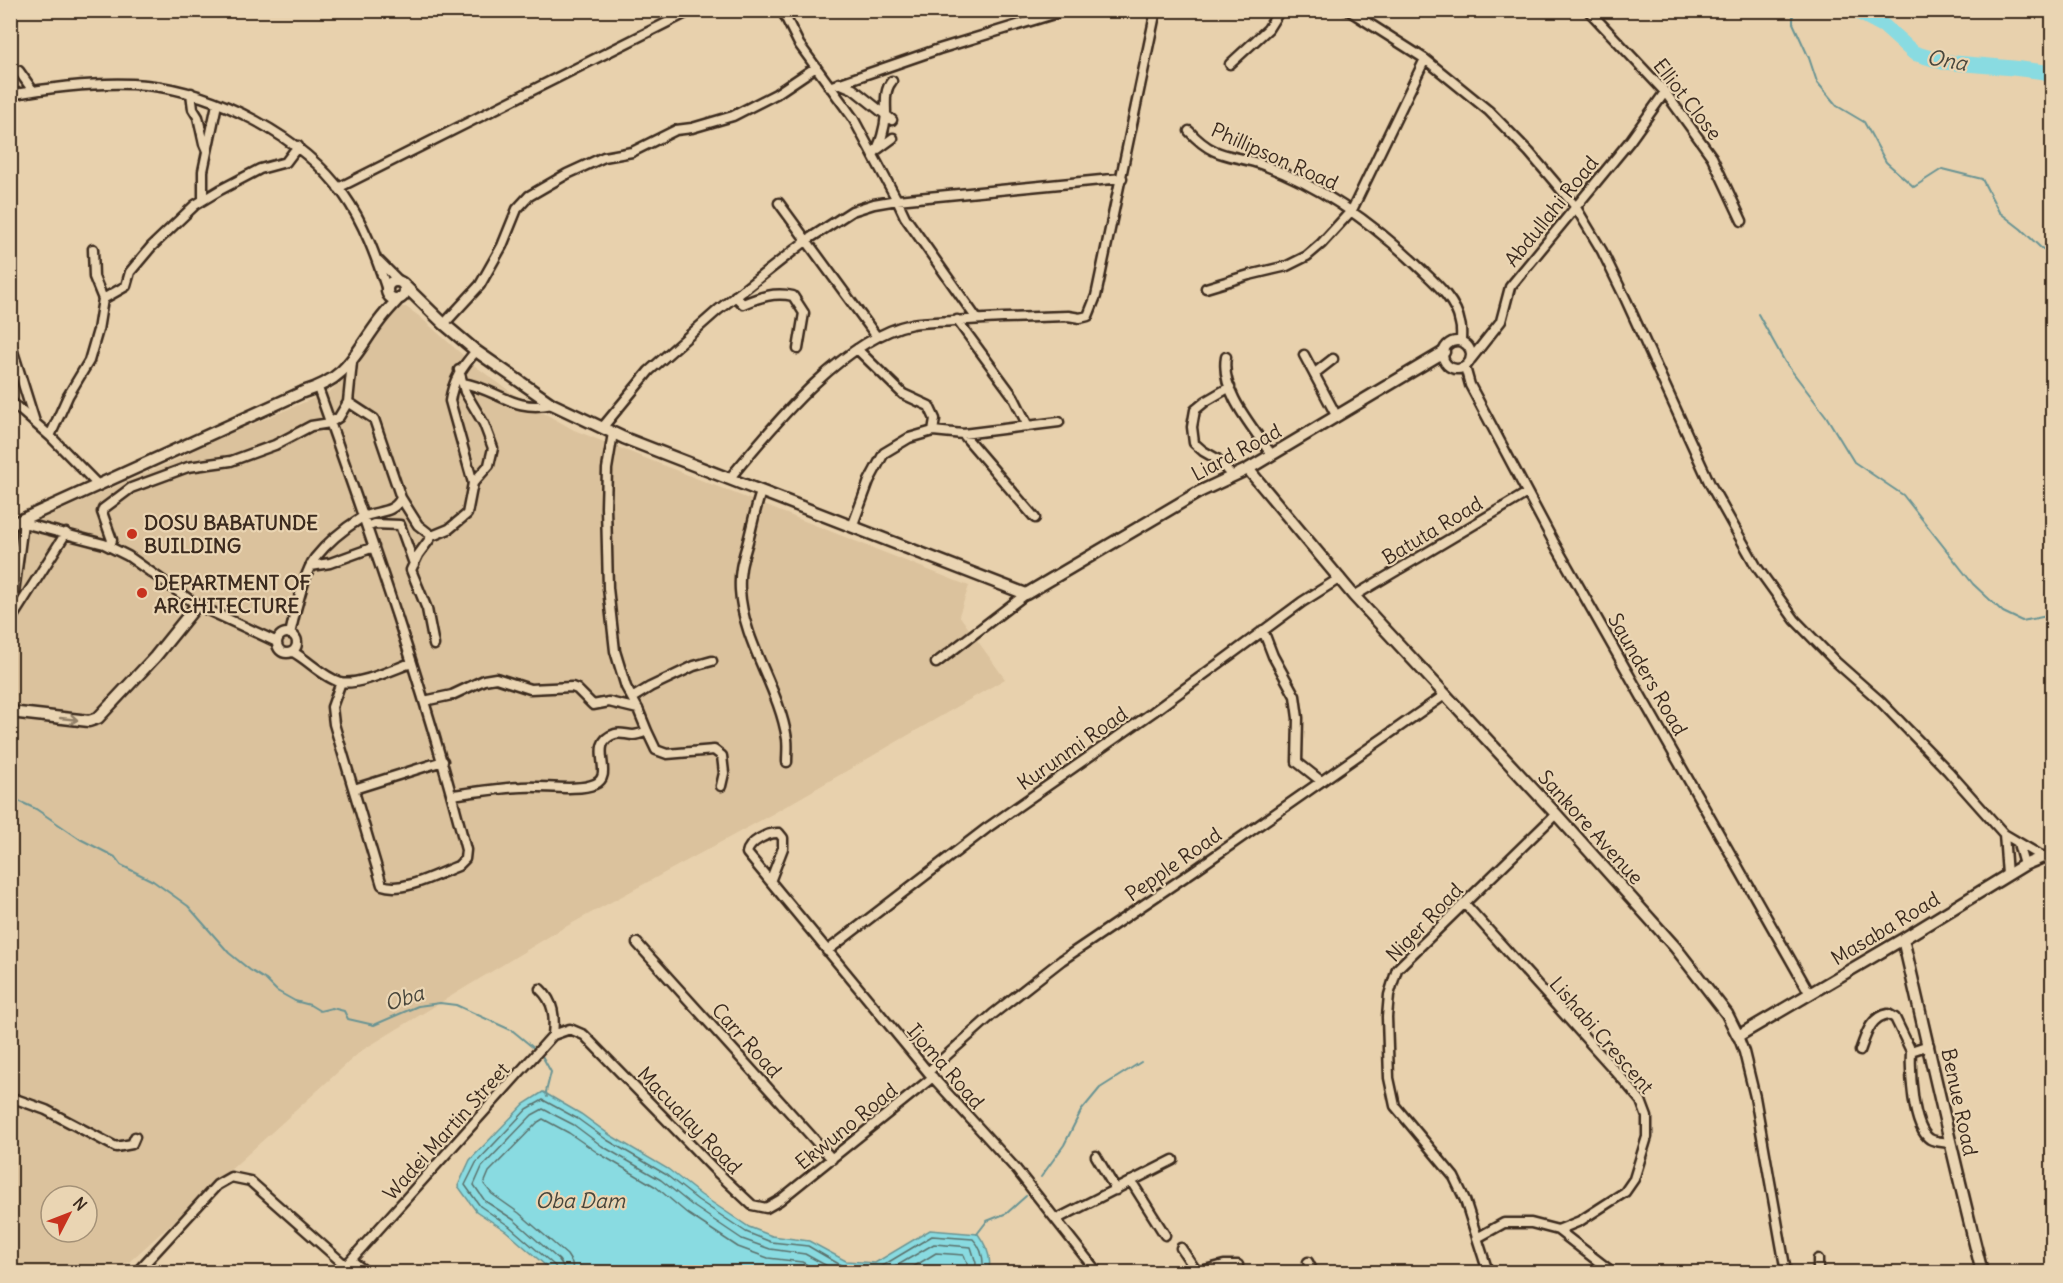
<svg xmlns="http://www.w3.org/2000/svg" width="2063" height="1283" font-family="Delius,sans-serif">
<style>
.built{fill:#dbc29d;fill-rule:evenodd}
.water{fill:#89dbe1;stroke:#6a9493;stroke-width:1.5}
.lines{fill:none;stroke-linecap:round;stroke-linejoin:round}
.shore{stroke:#5a716c;stroke-width:1.5}
.stream{stroke:#6a9493;stroke-width:2}
.river{stroke:#89dbe1;stroke-width:15}
.minor-casing{stroke:#3b2a1e;stroke-width:13}
.tertiary-casing{stroke:#3b2a1e;stroke-width:15}
.minor{stroke:#ead5b3;stroke-width:8}
.tertiary{stroke:#ead5b3;stroke-width:10}
.oneway{stroke:#928068}
.poi-dot{fill:#c8321e;stroke:#ead5b3;stroke-width:2}
.labels{text-anchor:middle;dominant-baseline:central;stroke-width:4.5;stroke-linejoin:round;paint-order:stroke}
.street-label{font-size:20px;fill:#3b2a1e;stroke:#ead5b3}
.poi-label{font-size:20px;font-weight:bold;fill:#3b2a1e;stroke:#ead5b3;text-anchor:start}
.water-label{font-size:21px;font-style:italic;fill:#47453b;stroke:#ead5b3}
</style>
<rect width="100%" height="100%" fill="#e8d1ad"/>
<filter id="ink" filterUnits="userSpaceOnUse"><feTurbulence type="fractalNoise" baseFrequency=".0167" numOctaves="2"/><feDisplacementMap in="SourceGraphic" scale="12" xChannelSelector="R" yChannelSelector="G"/><feConvolveMatrix kernelMatrix="1 2 1 2 8 2 1 2 1" color-interpolation-filters="sRGB"/></filter>
<g filter="url(#ink)">
<path class="built" d="M401 307H406L419 316 475 366 526 403 574 430 969 586 959 615 1005 679 774 813 558 931 361 1051 118 1272H11L10 533 183 457 196 448 331 391 362 357 396 309ZM51 1196H87V1232H51Z"/>
<path class="water" d="M543 1092 581 1114 610 1135 668 1169 701 1195 749 1227 772 1236 809 1241 846 1261 875 1263 930 1230 978 1234C986 1245 993 1259 988 1272H553L506 1231 476 1211 458 1186 470 1160 524 1104Z"/>
<g class="lines">
<path class="shore" d="M557 1272 555 1266 509 1226 480 1206 465 1185 476 1163 527 1109 543 1100 578 1119 607 1140 665 1174 698 1200 746 1232 771 1242 808 1246 844 1267 877 1269 932 1236 973 1239C982 1248 984 1261 983 1272
M564 1272 563 1266 559 1260 514 1220 485 1201 474 1185 482 1167 532 1115 543 1109 574 1125 602 1146 661 1180 693 1206 742 1239 770 1249 805 1254 838 1272
M573 1272 572 1263 567 1255 519 1213 492 1194 484 1184 489 1172 538 1122 543 1119 569 1133 598 1153 656 1187 688 1214 738 1247 768 1258 802 1262 820 1272
M886 1272 934 1244 971 1247 976 1263 975 1272
M905 1272 936 1253 964 1255 967 1263 966 1272"/>
<path class="stream" d="M1791 10 1793 14V23L1809 58 1817 82 1837 106 1864 122 1886 162 1914 187 1942 169 1982 179 1999 212 2021 229 2041 248 2052 253
M1758 314 1785 362 1826 416 1854 462 1903 495 1973 584 2003 612 2022 621 2052 615
M10 797 36 809 80 839 115 857 121 865 153 881 188 906 229 953 250 970 266 980 277 991 295 1001 310 1005 320 1011 332 1008 344 1011 348 1019 374 1025 418 1006 440 1003 456 1005 513 1031 541 1054 551 1072 546 1092 547 1097
M1041 1177 1064 1145 1081 1111 1100 1088 1141 1062
M977 1234 987 1221 1007 1213 1026 1196
M2050 1272 2052 1261"/>
<path class="river" d="M1854 10 1884 26 1914 53 1943 62 2013 68 2045 72 2052 76"/>
<g class="minor-casing">
<path id="minor" d="M782 10 799 44 853 118 897 200 905 217 977 319
M1348 10 1425 59
M1588 10 1665 92 1712 157 1742 221
M1230 64 1268 29 1280 10
M19 71 33 91
M839 83 853 89 892 120
M829 87 939 49 1067 10
M191 93 193 109 198 117 204 144 207 151
M10 95C54 87 101 81 146 85 216 92 303 137 344 195 364 223 376 257 387 290
M1189 131C1216 161 1233 153 1266 166 1327 189 1378 227 1424 272 1438 285 1457 303 1460 323 1462 329 1461 336 1461 341
M878 149 893 138
M873 155C881 145 885 127 886 114 886 102 884 90 892 81
M338 188 692 10
M203 200V171L217 104
M779 203 877 337
M379 261 399 281
M1206 288 1249 275 1287 266 1307 256 1321 244 1352 210 1425 59 1489 111 1529 152 1575 206 1602 251 1626 300 1710 484 1756 566 1795 620 1836 662 1880 701 1948 771 2004 834 2043 857
M735 296 743 304C760 297 774 292 793 296L804 313 798 349
M103 299 126 286 130 272 151 247 195 205 220 190 260 169 286 162 298 146
M957 320 1013 396 1028 426
M444 324 480 285 502 246 517 209 529 196 567 174 604 157 632 152 676 130 692 128 733 116 776 94 816 67
M1443 355a14 14 0 1 1 28 0a14 14 0 1 1-28 0Z
M10 342 35 422
M857 349 903 394 929 406 935 419 933 431
M1304 355 1336 415
M1226 357C1220 392 1253 427 1271 454
M1471 359 1501 321 1510 287 1630 141 1665 92
M1465 367 1470 385 1553 541 1810 994
M459 370 465 392 484 424 493 448 489 465 473 483
M1315 373 1333 359
M463 383C497 389 514 413 552 404
M1230 387 1206 401 1195 410 1192 427 1194 443 1203 451 1217 459 1232 476
M318 388C372 540 426 693 466 850L465 859 458 866C437 874 404 893 382 885L334 724 332 707 341 682
M10 401 50 436 98 485
M348 402 374 419 401 498 418 525 432 536 449 529 467 514 473 483 450 401C453 380 462 367 476 351
M602 428 649 371 718 310 807 240 852 211 874 204 897 200 1122 178
M613 433 607 469 606 507 608 588 615 651 626 687 638 709 647 731 656 750 667 754 714 750 722 756 724 773 721 786
M963 434 1035 518
M50 436 68 396 89 361 98 330 103 299 94 277 93 249
M729 479C772 427 843 338 912 324 925 322 940 322 953 321 991 318 1029 317 1068 316L1080 318 1088 316 1096 296 1156 10
M761 492C755 509 752 527 747 545 742 562 739 571 740 590 743 643 779 687 787 739 788 746 787 754 787 762
M19 522 104 544 128 556 197 605 277 642
M367 527 374 524 400 525 414 564
M852 527 869 481 884 453 909 438 933 431 963 434 1059 422
M432 536 418 555 411 570 427 609 434 645
M110 546 112 540 102 512 103 509 131 488 188 467 231 461 275 445 311 426 330 423 339 417 348 402 352 362
M311 566 330 563 374 547
M1354 596 1527 493
M11 616 23 523
M10 621 66 533
M1263 630 1273 656 1295 696 1298 718 1297 762 1321 781
M277 643a10 10 0 1 1 20 0a10 10 0 1 1-20 0Z
M290 634C294 616 305 571 315 558 327 543 345 528 361 518 375 510 393 515 401 498
M293 652C308 660 323 677 340 682 358 686 394 669 411 663
M936 663 1026 594
M632 698 650 687 694 666 712 661
M424 701 452 695 484 680 496 678 530 689 572 687 577 689 593 705 609 702 638 709
M354 789 443 761
M452 795C475 792 498 788 521 787 541 785 577 792 595 784 616 775 586 743 615 734 621 732 627 735 633 735 637 735 642 733 647 731
M2004 834 2007 875
M2018 843 2024 865
M771 879 783 848V838L779 833C768 832 749 842 747 853L928 1072 1016 1169 1097 1272
M1464 903 1626 1083 1641 1101 1647 1117V1137L1634 1179 1625 1192 1580 1221 1558 1230 1531 1223H1504L1477 1238
M637 943 832 1159
M827 951 987 828 1153 712 1302 602 1340 578
M540 989C554 1002 555 1017 553 1035
M1738 1036 1744 1052 1755 1097 1786 1272
M1929 1045 1911 1051C1910 1071 1912 1127 1930 1139 1935 1142 1944 1142 1949 1143
M1860 1051C1866 1035 1870 1017 1888 1014L1895 1018 1911 1051
M928 1072 993 1014 1062 960 1192 872 1446 694
M10 1097 46 1110 116 1147 132 1144 135 1137
M1096 1156 1116 1190
M1131 1181 1165 1235
M1057 1219 1173 1160
M1558 1230 1612 1272
M1181 1248 1197 1272
M351 1260 366 1272
M1308 1262 1313 1272
M137 1272 217 1185 231 1177 250 1181 346 1266
M340 1272 553 1035 570 1029 584 1035 716 1171 752 1205 766 1208 780 1200 933 1077
M1197 1272 1224 1265H1238
M1488 1272 1465 1200 1454 1177 1395 1106 1389 1078 1387 1017 1389 995 1397 969 1556 814
M1818 1272V1259"/>
</g>
<g class="tertiary-casing">
<path id="tertiary" d="M387 290a9 9 0 1 1 18 0a9 9 0 1 1-18 0Z
M402 283 444 324 476 351 552 404 624 438 1026 594 1199 492 1248 469 1444 352
M1248 469 1354 596 1556 814 1675 947 1727 1014 1738 1036 1903 939 2024 865 2043 857H2052
M10 525 303 392C349 378 354 354 380 320 386 312 393 305 399 298
M10 712 89 721 98 718 155 657 197 605
M1903 939C1929 1050 1954 1162 1982 1272"/>
</g>
<use href="#minor" class="minor"/>
<use href="#tertiary" class="tertiary"/>
</g>
<defs><path id="oneway-shaft" d="M-6 0H5M1.5-3L5.5 0L1.5 3" fill="none" stroke-width="1.6" stroke-linecap="round" stroke-linejoin="round" transform="scale(1.5)"/></defs>
<use class="oneway" href="#oneway-shaft" transform="translate(69 719) rotate(6)"/>
</g>
<g class="poi-dot">
<circle cx="132" cy="534" r="6"/>
<circle cx="142" cy="593" r="6"/>
</g>
<g class="labels">
<g class="street-label">
<text transform="translate(1688 99) rotate(52)">Elliot Close</text>
<text transform="translate(1275 156) rotate(24)">Phillipson Road</text>
<text transform="translate(1551 211) rotate(-51)">Abdullahi Road</text>
<text transform="translate(1236 452) rotate(-28)">Liard Road</text>
<text transform="translate(1432 530) rotate(-31)">Batuta Road</text>
<text transform="translate(1648 674) rotate(60)">Saunders Road</text>
<text transform="translate(1072 748) rotate(-35)">Kurunmi Road</text>
<text transform="translate(1591 827) rotate(48)">Sankore Avenue</text>
<text transform="translate(1173 864) rotate(-35)">Pepple Road</text>
<text transform="translate(1424 922) rotate(-46)">Niger Road</text>
<text transform="translate(1885 928) rotate(-31)">Masaba Road</text>
<text transform="translate(1602 1035) rotate(49)">Lishabi Crescent</text>
<text transform="translate(747 1040) rotate(48)">Carr Road</text>
<text transform="translate(946 1066) rotate(49)">Ijoma Road</text>
<text transform="translate(1960 1102) rotate(78)">Benue Road</text>
<text transform="translate(690 1120) rotate(46)">Macualay Road</text>
<text transform="translate(846 1126) rotate(-39)">Ekwuno Road</text>
<text transform="translate(446 1131) rotate(-48)">Wadei Martin Street</text>
</g>
<g class="poi-label">
<text x="144" y="522">DOSU BABATUNDE<tspan x="144" dy="23">BUILDING</tspan></text>
<text x="154" y="582">DEPARTMENT OF<tspan x="154" dy="23">ARCHITECTURE</tspan></text>
</g>
<g class="water-label">
<text transform="translate(1947 60) rotate(10)">Ona</text>
<text transform="translate(404 998) rotate(-18)">Oba</text>
<text x="580" y="1200">Oba Dam</text>
</g>
</g>
<rect width="2063" height="1283" fill="none" stroke="#ead5b3" stroke-width="36"/>
<rect x="18" y="18" width="2027" height="1247" fill="none" stroke="#3b2a1e" stroke-width="2" filter="url(#ink)"/>
<g transform="translate(69 1214) rotate(48)"><circle r="28" fill="#ead5b3" stroke="#a49177" stroke-width="1.5"/>
<path d="M0-4.5L10 22L0 15L-10 22Z" fill="#c8321e"/>
<text y="-9" font-size="16" font-weight="bold" text-anchor="middle" fill="#3b2a1e">N</text>
</g>
</svg>
